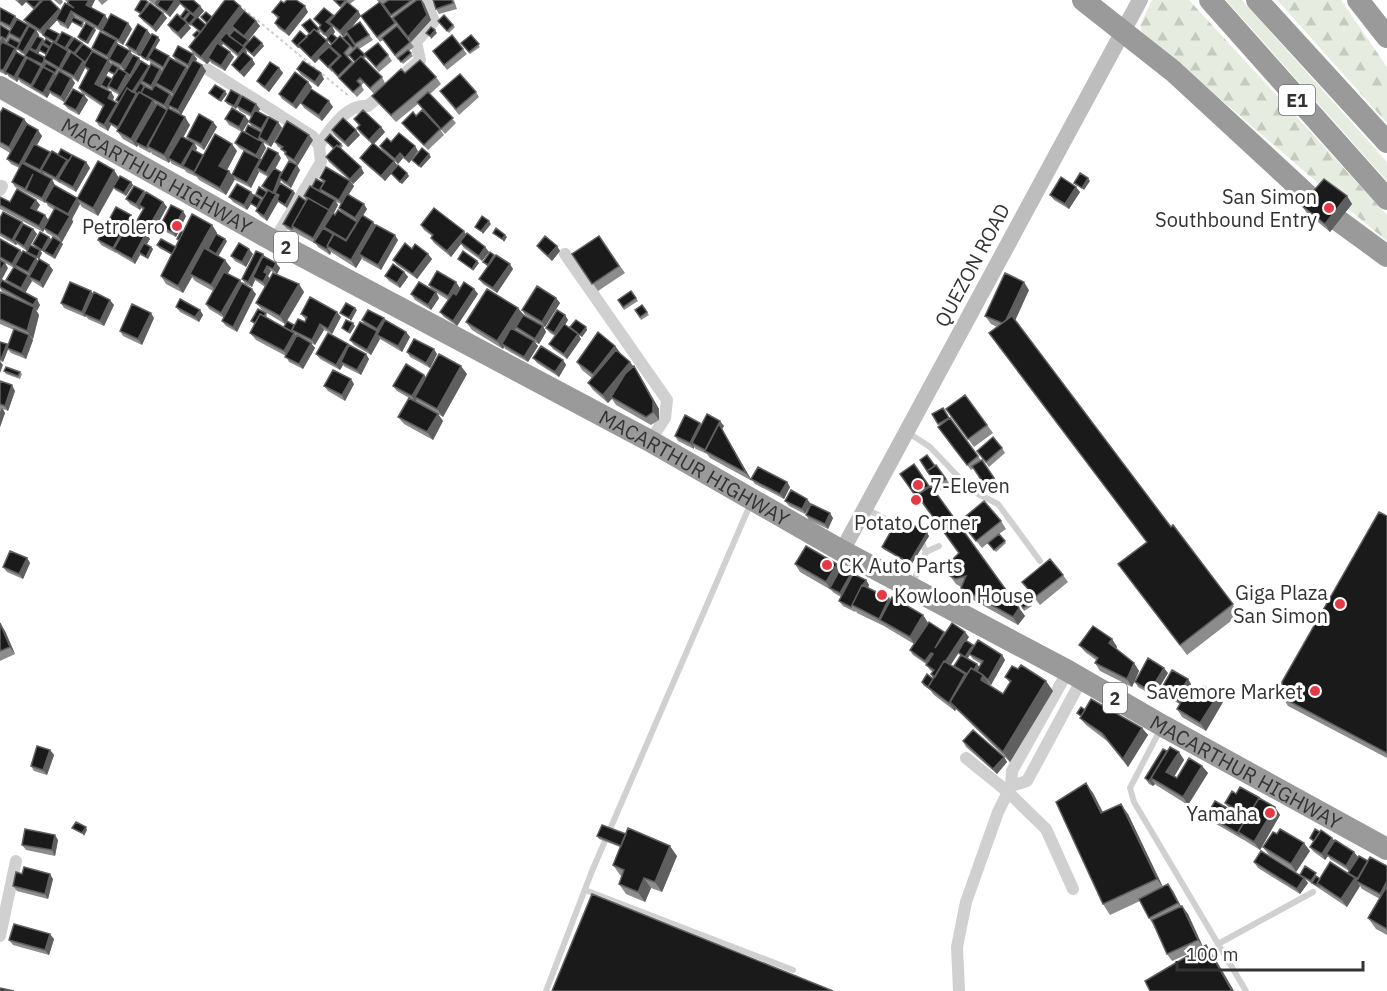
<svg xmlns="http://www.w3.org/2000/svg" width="1387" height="991" font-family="'IBM Plex Sans',sans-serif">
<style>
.grass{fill:#e6ecdf}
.forest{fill:url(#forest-firs)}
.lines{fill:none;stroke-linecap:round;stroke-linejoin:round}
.path{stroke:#cdcdcd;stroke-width:2;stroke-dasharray:3 3;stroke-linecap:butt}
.lane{stroke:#d0d0d0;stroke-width:6}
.street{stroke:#d0d0d0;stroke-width:12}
.secondary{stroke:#bdbdbd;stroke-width:16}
.highway{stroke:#9a9a9a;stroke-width:22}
.wall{fill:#8c8c8c;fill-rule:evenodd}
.shaded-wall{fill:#5f5f5f}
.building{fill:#1a1a1a;stroke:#5f5f5f;stroke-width:1.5}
.poi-dot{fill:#e63946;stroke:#fff;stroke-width:2}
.labels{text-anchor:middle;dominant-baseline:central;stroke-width:6;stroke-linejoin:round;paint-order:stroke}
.shield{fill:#fff;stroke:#707070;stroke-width:1.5}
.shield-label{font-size:18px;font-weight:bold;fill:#333}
.street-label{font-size:20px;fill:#333;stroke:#fff}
.poi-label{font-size:20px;fill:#333;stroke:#fff;text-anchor:end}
</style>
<defs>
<pattern id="forest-firs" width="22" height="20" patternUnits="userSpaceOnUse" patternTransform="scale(1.5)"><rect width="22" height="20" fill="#e6ecdf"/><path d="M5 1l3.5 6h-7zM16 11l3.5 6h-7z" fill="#c6cbc0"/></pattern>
</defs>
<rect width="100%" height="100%" fill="#fff"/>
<path class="grass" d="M1226 0H1242L1387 162V181Z"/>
<path class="forest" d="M1152 0H1189L1387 215V241C1304 174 1227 101 1143 36L1140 25Z
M1277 0H1341L1387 67V123Z"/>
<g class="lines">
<path class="path" d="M239 5 350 97"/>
<path class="lane" d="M907 432 930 447 972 491 998 504 1040 561
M866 509 898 525
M926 552 939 546
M912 585 926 552 923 545
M1160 730 1130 788 1134 802 1246 991
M585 890 793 970
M1218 944 1313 892
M546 991 592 871 750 505"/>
<path class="street" d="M207 69 312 136 319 145 321 162 274 241
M319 145C330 130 347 103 368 106L420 60 416 42 434 21 425 0
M0 190 2 186
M565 254 667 400 665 418 650 441
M966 758 1008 792 1046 829 1073 889
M1011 786 1027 781 1082 679
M0 936 16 861
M959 991 957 947 966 902 998 812 1011 786 1012 771 1068 671"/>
<path class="secondary" d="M842 551 1140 0"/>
<g class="highway">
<path d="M1083 0 1173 71 1315 202"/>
<path d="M1210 0 1387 199"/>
<path d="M1257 0 1387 142"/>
<path d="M1358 0 1387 37"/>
<path id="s1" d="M0 87 274 241 650 441 842 551 1068 671 1163 726 1387 849"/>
<path d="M1339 221 1387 256"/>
</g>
</g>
<path class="wall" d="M15 0H50L61 10 70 6 65 0H95L91 8 105 15 107 19 128 23 132 29 123 45 116 41 118 44 130 51 126 45 147 30 151 35 139 56 130 51 133 55 141 61 139 65 149 66V67L151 64 149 60 148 61 142 58 140 55 158 37 160 40 155 48 176 61 173 56 193 54 197 59 196 62 202 65 206 71 181 115 172 110 170 107 169 108 190 125 183 137 189 141 187 137 213 122 217 127 204 150 195 144 197 148 196 151 203 155 237 151 227 170 229 171 235 179 226 195 199 180 197 177 186 172 185 170 172 164 170 161 169 163 152 154 151 152 150 153 139 147 138 145 137 147 123 139 117 131 118 130 111 125 108 131 99 126 96 121 103 107 82 93 79 88 88 71 85 68 78 82 72 78 75 83 64 102 52 95 50 93 47 98 20 82 19 79 17 82 9 77 7 74 6 75 0 72V25L10 31 11 30 0 24V8L27 24 24 20 34 10 26 2 22 6ZM74 17H75L86 23 78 37 80 40 88 44 96 30 88 24 102 32V31L105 35 92 48 95 53 82 43 73 39 60 36 49 29 57 20 60 25 68 29 72 22 82 28 84 24 83 22ZM36 30 43 35 45 38 57 44 44 41 38 37 39 35ZM15 49 19 51 21 53 26 56 27 58V59L25 57 18 53ZM31 49 38 54 40 51 46 55 44 57 31 50ZM109 60 112 64 124 70V71L112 65ZM109 71 110 73 114 75 112 79 106 76ZM101 85 103 87 109 90 110 89 112 91 119 95 116 100 119 103 118 104 113 101 114 97 111 92 100 87Z
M54 0H62L63 2 60 5Z
M98 0H108L102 5Z
M148 0H193L200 6 204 11 198 18 206 25 207 24 201 17H212L240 6 244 11 256 21 260 26 248 41 249 42 264 46 254 57 245 49 247 52 246 54 252 59 255 64 244 77 236 70 232 65 238 57 223 44 221 46 234 57 225 71 211 63 210 61 207 64 194 55 189 47 196 38 193 35 200 32 192 25 191 26 186 23 191 28 181 39 171 30 168 25 180 17 186 10 180 4 170 17Z
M333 0H355L350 4 358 11 361 16 350 29 360 22 373 40 359 49 366 57 364 59 382 77 385 83 374 94 364 83 361 85 364 90 357 97 332 71V72L319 59 315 63 292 41 307 37 309 34 310 19 321 32 319 33 331 46 330 47 340 57 330 46 331 45 327 39 328 38 322 34 319 28 320 26 314 19 333 15 334 16 341 8ZM331 25 343 37 347 32 357 48 347 34 344 39 337 38 333 35 335 32ZM349 56 355 62 354 63 348 57Z
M377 0H422L431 20 411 42 384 6V7L414 47 409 51 413 56 403 64 399 59 398 60 383 40 380 42 361 16 379 3Z
M454 0 457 9 439 14 436 9Z
M148 2 163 13 167 18 156 32 143 21 139 16 140 14 137 12 135 10Z
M284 3 308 12 289 36 278 28 275 23 278 19 272 12Z
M438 21 453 25 455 27 449 33Z
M471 35 480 47 470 54 461 43Z
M463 49 467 54 447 70 433 51Z
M364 54 388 55 392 61 379 72Z
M279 68 283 73 269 92 261 86 257 81Z
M297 69 324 79 318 87 301 75Z
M405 73 436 77 441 84 430 94 456 123 445 134 418 104 396 122 378 103 372 96Z
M312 87 311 89 333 107 322 121 304 108 301 103 296 109 282 99 279 94Z
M440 91 476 92 479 97 459 115Z
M84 95 88 100 79 115 68 109 64 104Z
M240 95 260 109 258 112 269 119 278 122 282 128 271 147 262 142 261 140 260 141 266 148 260 159 261 160 281 158 275 169 282 174 300 170 291 188 283 183 281 180 279 185 295 193 287 208 278 202 267 221 260 216 256 211 257 208 251 204 247 210 233 202 229 197 251 192 254 195 262 201 263 199 257 196 256 194 267 191 264 189 262 186 268 177 259 172 251 188 235 180 232 175 244 151 239 148 235 143 242 132 229 125 225 119 245 116 249 121 243 131 245 132 252 127 249 122 251 117 240 111 237 107 236 109 227 104 225 101Z
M0 113 24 119 28 125 42 136 37 145 51 154 86 162 90 168 76 192 44 174 43 175 55 185V186L77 198 119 177 131 182 133 185 126 196 115 190 114 188 98 216 82 207 80 204 72 219 73 222 62 242 47 233 44 229 43 232 0 209V197L10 202 36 200 40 205 36 211 45 215 48 220 54 210 48 206 46 202 45 203 15 187 12 182 19 168 11 164 7 159 10 153 0 147Z
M416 116 440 129 444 135 428 150 406 128 402 123Z
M354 119 381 127 385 132 374 144 409 176 402 184 391 174 385 181 364 163 360 158 372 144 360 133 357 128 359 126Z
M332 130 360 135 348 147 335 136Z
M313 140 298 165 288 160 282 149 278 147 275 142Z
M325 140 341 144 343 146 340 149 364 173 353 184 350 181 354 186 349 194 367 209 363 216 398 240 381 270 363 260 362 258 356 268 331 252 330 255 318 247 316 244 296 233V234L287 229 283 224 306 201 304 196 312 187 323 182 320 178 349 180 329 162 326 157 333 149ZM336 202 341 204 339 208 342 213 335 215 333 214 338 205Z
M380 146 418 151 409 163 403 158 398 164 383 152Z
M1080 192 1069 209 1054 200 1050 195Z
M145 194 163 202 167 207 151 236 139 229 135 224 143 210 141 208 140 210 130 204 126 199Z
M1347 196 1352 204 1330 232 1307 213 1301 205Z
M131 215 135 220 132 226 146 233 150 239 146 244 151 247 153 249 148 259 140 255 135 264 118 254 117 253H116L101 245 98 240Z
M186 216 176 237 164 231 160 226Z
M0 218 23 224 33 229 37 234 31 245 40 250 42 253 39 259 33 257 38 261 49 265 53 270 43 288 32 281 25 293 40 305 36 310 39 315 33 339 32 338 33 340 26 359 11 353 8 349 3 362 0 361V342L7 344 8 346 14 330 0 324V292L16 299 2 292 0 288V287L10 285 6 280 14 268 0 260V239L22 252 29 254 27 251 17 244 16 245 0 236Z
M212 225 217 233 207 250 210 252 208 249 227 241 218 256 231 268 227 273 256 294 237 332 226 326 222 321 224 318 209 309 206 304 213 291 195 281 192 277 183 293 166 284 161 276 172 255 159 248 157 245 176 247 179 241 177 239 183 232Z
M421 225 466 234 485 247 489 252 482 261 464 248 461 244 451 257 434 243 431 238 432 236 424 230Z
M599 236 625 273 598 291 572 254Z
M51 239 63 244 55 259 46 254 44 252 35 247 33 244Z
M537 246H557L560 251 552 261 541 251Z
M412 249 428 254 432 259 417 279 397 265 393 260Z
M253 254 246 267 235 261 231 256Z
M265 257 276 263 280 268 277 274 271 271 268 276 270 279 304 292 285 324 262 310 256 303 265 287 255 280 252 287 245 284 242 279Z
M483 262 513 269 497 293 483 284 479 279 488 267Z
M404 272 408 277 400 288 389 281 385 276Z
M429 285 460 288 456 295 474 289 478 294 457 326 444 317 440 312 448 300 432 290Z
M1029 290 1015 320 1171 527 1240 614 1187 655 1126 574 1147 543 997 327 991 324 985 316Z
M91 291 93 294 114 305 104 326 88 319 86 316 85 317 64 308 61 303Z
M631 291 638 301 624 310 618 300Z
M436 292 439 298 431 310 415 300 411 294Z
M556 298 560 303 545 327 525 315 522 310Z
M642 305 649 315 641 320 635 310Z
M176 307 200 310 203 315 199 322 180 312Z
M266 313 267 315 266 318 284 327 305 322 306 320 301 314 341 317 332 334 324 330 315 345 311 343 315 348 303 369 289 362 286 356 256 340 250 333 255 325 251 321Z
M523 315 543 326 546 332 539 344 534 342 538 346 528 362 505 349 504 347 503 349 472 330 466 322Z
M565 315 568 320 565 325 572 330 570 327H586L587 330 582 337 578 334 581 339 567 359 553 349 549 344 555 336 550 333 546 328Z
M154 318 142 345 123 336 120 331Z
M384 318 385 320 406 332 410 337 402 352 380 339 371 355 354 345 350 340 364 324 362 320Z
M349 346 366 354 369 359 361 375 345 367 343 365 340 370 320 359 316 354Z
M615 346 621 354 630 362 639 374 659 409V420L651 425 616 405 612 399 608 403 593 390 588 383 592 378 582 370 577 362Z
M407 352 437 354 430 368 410 357Z
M533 358 563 360 566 365 559 377 537 363Z
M4 371 20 372 22 374 20 379 6 374Z
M467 374 443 417 438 414 443 421 433 440 404 424 398 417 411 399 397 391 393 386 426 377Z
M0 381 15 391 8 411 3 409 5 413 0 427Z
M354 384 345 401 328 391 324 386Z
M965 395 993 433 974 447 946 409Z
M943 408 949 418 981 460H982L998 483 988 489 974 468 971 470 938 427 940 426 932 414Z
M702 425 724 426 722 429 752 481 710 458 707 454 696 449 694 447V449L678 441 675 436Z
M1002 448 1005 453 989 467 977 451Z
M914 464 930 487 1025 616 1018 625 966 596 961 588V587L956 584 950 576 959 553 920 500 918 501 900 474Z
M936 465 950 484 940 490 927 471Z
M751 479 787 482 790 487 784 499 755 484Z
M791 490 805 514 789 506 785 501Z
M806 515 833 518 828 529 809 520Z
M1387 516V758L1288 706 1283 698Z
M960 521H1001L1006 529 999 534 1006 543 996 552 988 543 982 548Z
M927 533 929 536 911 565 883 549 882 547Z
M27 558 30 563 23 579 7 572 3 567Z
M795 564H837L840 569 852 576 866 580 869 585 868 588 891 600 923 615 928 623 945 633 969 637 966 641 974 646 1002 655 1005 660 991 685 989 684 990 686 1003 694 1010 683 1005 677 1053 691 1010 762 956 709 955 711 934 695 930 690 923 685 922 682 933 679 931 674 933 672 930 670 926 664 913 655 910 650 914 644 884 626 857 613 856 611 855 612 843 606 839 601 841 597 834 593 831 590 800 572ZM958 653 961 656 954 666 956 668 950 665ZM970 655 973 659 981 664 979 667 968 658Z
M1063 575 1068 582 1040 605 1022 582Z
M1024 594 1032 606 1024 611 1017 598Z
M0 623 5 631 15 654 0 661Z
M1112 639 1117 647 1116 649 1134 663 1139 671 1132 687 1100 671 1095 663 1096 660 1085 652 1079 645Z
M1168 673 1154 696 1138 687 1135 682Z
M1188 679 1191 684 1183 699 1194 701 1223 702 1206 731 1182 717 1177 709 1180 704 1164 696 1160 691Z
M1085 710 1142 728 1148 735 1128 767 1107 741 1086 725 1080 718 1081 717 1077 713Z
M963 741 1004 757 1007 762 997 774 966 747Z
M50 750 54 755 47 775 34 771 31 766Z
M1167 751 1179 752 1184 760 1174 777 1177 778 1202 766 1208 773 1188 805 1156 785 1155 784 1153 786 1149 784 1145 778Z
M1093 793 1103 812 1128 814 1162 886 1173 891 1181 907 1182 906 1188 914 1203 947 1206 945 1213 955 1234 991H1150L1197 950 1172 961 1167 954 1154 926 1149 918 1140 901 1110 915 1103 904Z
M1236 794 1275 807 1280 815 1260 850 1244 840 1242 839 1211 821 1207 815 1246 819 1247 818 1229 808 1225 803Z
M1320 832 1332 838 1335 841 1358 857 1387 866V935L1376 929 1368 918 1380 899 1362 889 1360 886 1347 907 1305 879 1308 883 1300 894 1258 868 1254 862 1300 876H1318L1317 877 1320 879 1350 875 1349 871 1330 859 1328 856 1325 860 1314 852 1310 847 1313 842 1310 838Z
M597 836 677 856 662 892 651 888 645 902 626 894 619 884 622 876 620 875 613 865 620 847 599 839Z
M58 840 55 856 26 850 22 845Z
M1263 847 1310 851 1296 872 1269 855Z
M53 879 48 899 17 891 13 886Z
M54 939 49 955 13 945 9 940Z"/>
<path class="shaded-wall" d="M19 0H25L26 2 22 6 18 1Z
M89 0H95L90 10 86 5Z
M157 0H165L157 5 158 8 155 3Z
M175 0H181L178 1 180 4 170 17 167 12Z
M421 0 424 3 431 20 411 42 408 37Z
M200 6 204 11 197 19 193 14Z
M240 6 246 13 232 26 234 29 223 43 220 40 223 44 210 60 208 58 210 61 207 64 201 57Z
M305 6 308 12 289 36 285 31Z
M59 9 63 14 43 35 40 30Z
M71 11 75 17 68 29 65 24Z
M358 11 361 16 343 37 340 31Z
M163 13 167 18 156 32 153 27Z
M105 15 108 20 102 32 98 27Z
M333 15 336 20 329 22 331 25 330 27 326 22Z
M15 16 19 21 14 31 10 26Z
M256 21 260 26 248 41 250 43 245 49 243 46 248 40 244 36Z
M128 23 132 29 123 45 119 40Z
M187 23 191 28 181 39 178 33Z
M332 26 335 32 329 39 325 34Z
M94 28 96 30 88 44 86 42Z
M36 30 39 35 27 57 23 52Z
M147 30 151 35 139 56 136 51Z
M435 30 437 33 431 39 430 36Z
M2 37 6 42 0 53V41Z
M72 37 74 39 67 51 65 48Z
M158 37 160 40 148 61 146 59Z
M43 39 45 42 38 54 36 51Z
M116 40 119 46 109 59 107 56Z
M327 41 331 46 315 63 311 58Z
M262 43 264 46 254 57 252 54Z
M244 47 247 52 242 59 238 54Z
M15 48 18 53 5 72 7 74 6 75 3 70Z
M68 51 72 56 61 69 63 73 59 68Z
M130 51 133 56 125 71 121 65Z
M230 52 234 57 225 71 221 66Z
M193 54 197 59 191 70 188 65Z
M25 57 28 62 17 77 19 79 17 82 14 77Z
M139 58 141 61 132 77 130 75Z
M252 59 255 64 244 77 240 72Z
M44 60 46 63 43 67 42 64Z
M108 60 112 65 99 89 95 84Z
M83 61 86 66H84L85 68 78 82 74 76Z
M202 65 206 71 181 115 178 110Z
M41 66 45 71 33 87 31 85Z
M149 66 151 68 134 94 132 92Z
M186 67 189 72 175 97 172 92Z
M279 68 283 73 269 92 265 87Z
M160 69 164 74 156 83 157 86 154 91 151 86Z
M54 73 58 78 48 90 50 93 47 98 43 93Z
M127 73 131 78 121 96 117 91Z
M321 73 324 79 318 87 315 82Z
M71 78 75 83 64 102 61 97Z
M308 82 312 87 296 109 293 104Z
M225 91 227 94 221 102 219 100Z
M111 92 114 97 111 103 108 98Z
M136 94 140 99 122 132 118 127Z
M170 94 174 99 168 105 170 107 168 110 164 105Z
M84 95 88 100 79 115 76 110Z
M240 95 242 98 236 109 234 106Z
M153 100 158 108 135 142 138 145 137 147 131 139Z
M329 101 333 107 322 121 319 115Z
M117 103 120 108 108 122 111 125 108 131 104 125Z
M256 104 260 109 254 119 251 114Z
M245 116 249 121 242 132 239 127Z
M185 117 190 125 171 160 168 158 170 161 169 163 164 155Z
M24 119 30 127 14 155 9 147Z
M213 122 217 127 204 150 201 144Z
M278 122 282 128 271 147 267 142Z
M381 127 385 132 373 145 369 140Z
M38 130 42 136 27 163 24 162 26 165 23 170 19 165Z
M356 130 360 135 348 147 345 142Z
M309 135 313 140 298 165 294 160Z
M263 142 266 148 260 159 263 164 257 168 259 172 251 188 247 183 259 160 256 155Z
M194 143 197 148 186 168 183 166 185 170 181 165Z
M232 144 237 151 225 174 219 166Z
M415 146 418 151 409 163 405 158Z
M50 152 53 158 41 170 44 174 43 176 40 170Z
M278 153 281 158 270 178 266 173Z
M400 153 403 158 398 164 395 159Z
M429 154 431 157 421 168 419 166Z
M67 160 70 165 58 179 61 182 60 183 56 178Z
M394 161 398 166 385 181 381 176Z
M86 162 90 168 76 192 73 187Z
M297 165 300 170 291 188 287 183Z
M361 167 364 173 353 184 350 179Z
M114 170 119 178 98 216 93 208Z
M229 171 235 179 226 195 220 188Z
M281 172 283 175 279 178 281 180 275 195 273 193Z
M407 173 409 176 402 184 400 182Z
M1088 178 1090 181 1084 190 1082 188Z
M52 179 55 185 45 203 42 198Z
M350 181 354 186 342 205 339 200Z
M131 182 133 185 126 196 124 193Z
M1076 187 1080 192 1069 209 1065 204Z
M144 191 147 196 139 205 141 208 140 210 136 204Z
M293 191 295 193 287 208 285 205Z
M251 192 255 197 250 203 251 204 247 210 244 205Z
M276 194 280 199 277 200 278 202 267 221 264 216Z
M1347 196 1352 204 1330 232 1325 224Z
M77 198V199L80 204 72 219 73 222 62 242 58 236 70 216 68 214Z
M36 200 40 205 35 213 31 208Z
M335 200 338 205 333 215 329 210Z
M163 202 167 207 151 236 147 230Z
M364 204 367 209 358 223 355 218Z
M329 210 334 218 324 227 326 231 317 244 313 238Z
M183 211 186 216 176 237 172 232Z
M45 215 49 221 43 232 39 226Z
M131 215 135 220 118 251 114 249 116 253 113 248Z
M489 221 491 224 483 234 481 231Z
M22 222 26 228 14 240 17 244 16 245 12 240Z
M373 222 379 230 359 254 362 258 356 268 351 260Z
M212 225 217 233 193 276 190 274 192 277 183 293 178 286Z
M33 229 37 234 27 251 24 246Z
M464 231 467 236 451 257 447 251Z
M146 233 150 239 141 254 139 252 140 255 135 264 132 259Z
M395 235 398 240 381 270 378 265Z
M505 235 507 237 504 242 502 239Z
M49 237 51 239 44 252 42 250Z
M225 239 227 241 218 257 216 254Z
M61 242 63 244 55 259 53 256Z
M557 246 560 251 552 261 548 256Z
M151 247 153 249 148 259 146 257Z
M327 247 331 252 330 255 326 249Z
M485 247 489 252 482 261 479 256Z
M249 249 253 254 246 267 242 262Z
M20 250 24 255 15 265 17 267 16 269 12 264Z
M40 250 42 253 39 259 37 257Z
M263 254 266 259 253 277 255 280 252 287 248 282Z
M428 254 432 259 417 279 413 274Z
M36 258 39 263 32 277 28 272Z
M225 260 231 268 217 293 211 285Z
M477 261 479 263 473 271 472 269Z
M5 263 8 268 0 283V271Z
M276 263 280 268 277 274 273 269Z
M510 264 513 269 497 293 493 288Z
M49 265 53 270 43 288 40 282Z
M267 266 271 271 268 276 270 279 266 287 263 282 264 272Z
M404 272 408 277 400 288 397 283Z
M28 275 32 281 25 293 21 288Z
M240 280 243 285 225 318 221 313Z
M456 282 460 288 451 302 448 296Z
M1024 282 1029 290 1010 332 1004 325Z
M299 284 304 292 285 324 280 316Z
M252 289 256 294 237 332 233 327Z
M474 289 478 294 457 326 453 321Z
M91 291 95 296 84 314 86 316 85 317 82 312Z
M436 292 439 298 431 310 428 305Z
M556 298 560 303 545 327 542 322Z
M37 299 40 305 37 311 33 305Z
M110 300 114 305 104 326 100 321Z
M34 307 39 315 33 339 27 331Z
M355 308 357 310 351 321 349 318Z
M518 308 524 315 505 346 502 344 504 347 503 349 497 341Z
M200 310 203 315 199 322 195 317Z
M337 312 341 317 332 334 328 329Z
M151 313 154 318 142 345 138 339Z
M565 315 568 320 557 338 554 333Z
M384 318 387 323 381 334 377 329Z
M353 323 355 326 350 334 348 332Z
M320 324 324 330 315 345 312 340Z
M543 326 546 332 539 344 535 339Z
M586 327 587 330 582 337 580 335Z
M377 331 381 336 377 335 380 339 371 355 367 350Z
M406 332 410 337 402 352 398 346Z
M294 333 299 340 289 358 284 351Z
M578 334 581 339 567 359 564 354Z
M29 335 33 340 26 359 22 354Z
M534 341 538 346 528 362 524 357Z
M311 343 315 348 303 369 299 364Z
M7 344 9 347 3 362 1 359Z
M348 344 352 349 341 362 343 365 340 370 336 365Z
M615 346 621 354 598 382 593 374Z
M434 349 437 354 430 368 426 363Z
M366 354 369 359 361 375 357 370Z
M563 360 566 365 559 377 555 372Z
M0 361 3 365 0 373Z
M630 362 639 374 659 409V420L653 412 636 370 608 403 603 395Z
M461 366 467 374 443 417 437 409Z
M424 375 428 380 415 397 417 399 415 402 412 396Z
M351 379 354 384 345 401 342 395Z
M12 385 15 391 8 411 5 406Z
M2 408 5 413 0 427V412Z
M438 414 443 421 433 440 427 432Z
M720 421 724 426 722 429 752 481 746 473 710 454Z
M700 423 704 428 692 443 694 447V449L690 443Z
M787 482 790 487 784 499 780 494Z
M807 499 811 504 805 514 802 509Z
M830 513 833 518 828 529 825 524Z
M927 533 929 536 911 565 909 563Z
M27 558 30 563 23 579 19 574Z
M837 564 842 572 830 588 831 590 826 582Z
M851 574 855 579 844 598 840 593Z
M866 580 869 585 857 608 852 605Z
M889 598 895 606 880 620 884 626 879 619Z
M1019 608 1025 616 1018 625 1013 617Z
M923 615 928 623 915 645 910 637Z
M0 623 5 631 15 654 10 647Z
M965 632 969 637 939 683 936 677Z
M1112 639 1117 647 1115 650 1109 643Z
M973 645 974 647 967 659 965 657Z
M931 653 934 658 929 666 925 661Z
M1002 655 1005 660 991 685 988 680Z
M1134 663 1139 671 1132 687 1127 679Z
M977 664 981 669 970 676Z
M1164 668 1168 673 1154 696 1150 691Z
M965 674 971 682 950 702 956 709 955 711 949 703Z
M983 675 990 685 988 690 981 680Z
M1188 679 1191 684 1180 705 1176 699Z
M1046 681 1053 691 1010 762 1003 752Z
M1218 695 1223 702 1206 731 1200 723Z
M1142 728 1148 735 1128 767 1123 759Z
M50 750 54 755 47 775 43 770Z
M1179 752 1184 760 1172 780 1166 772Z
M1004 757 1007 762 997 774 993 769Z
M1202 766 1208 773 1188 805 1183 797Z
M1151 779 1155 784 1153 786 1149 781Z
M1086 783 1093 793 1108 823 1101 813Z
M1121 804 1128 814 1164 889 1157 879Z
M1275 807 1280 815 1260 850 1254 842Z
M86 827 87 830 84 836 82 833Z
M55 835 58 840 55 856 52 850Z
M1332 838 1336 843 1326 854 1328 856 1325 860 1322 854Z
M1304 843 1310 851 1296 872 1291 864Z
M670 846 677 856 662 892 655 882Z
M1354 852 1358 857 1349 871 1346 866Z
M50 874 53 879 48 899 45 894Z
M644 878 651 888 645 902 638 892Z
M1304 878 1308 883 1300 894 1297 889Z
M1355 878 1360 886 1347 907 1341 899Z
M1387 881V899L1385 902 1380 894Z
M1168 884 1173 891 1183 910 1178 903Z
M1182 906 1188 914 1203 947 1198 940Z
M50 934 54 939 49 955 45 950Z
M1206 945 1213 955 1234 991H1232Z"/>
<path class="building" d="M25 0H41L34 8Z
M43 0H50L59 9 40 30 24 20Z
M69 0H89L86 5 105 15 98 27 71 11 65 24 56 19 65 3 74 8 68 3Z
M141 0H145L148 2 141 13 135 10Z
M160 0H175L167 12 157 5Z
M179 0H193L200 6 193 14 178 1Z
M225 0H233L240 6 201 57 189 47Z
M287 0H296L305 6 285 31 275 23 279 17 272 12 281 1 284 3Z
M334 0H346L340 6Z
M389 0H412L391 15 383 4Z
M417 0H421L427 15 408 37 393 18Z
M433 0H452L453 3 436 9Z
M347 2 358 11 340 31 329 22Z
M380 2 395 23 377 37 361 16Z
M150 3 163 13 153 27 139 16Z
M0 8 15 16 10 26 0 21Z
M324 8 333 15 326 22 332 26 325 34 319 28 321 25 314 19Z
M186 9 189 12 183 19 180 17Z
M244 11 256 21 244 36 232 26Z
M206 12 212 17 207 23 201 17Z
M190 13 195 17 189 24 185 20Z
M111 14 128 23 119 40 102 30Z
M177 14 187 23 178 33 168 25Z
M444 15 453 25 447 31 438 21Z
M73 17 83 22 81 26 71 21Z
M197 17 206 25 201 32 191 24Z
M17 19 28 25 20 39 9 33Z
M310 19 319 29 316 31 314 29 310 34 302 25Z
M360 22 369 35 355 44 346 31Z
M86 23 94 28 86 42 78 37Z
M138 24 147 30 136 51 126 45Z
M0 25 10 31 6 39 0 36Z
M29 26 36 30 23 52 17 48Z
M397 26 410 42 395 55 382 38Z
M431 27 435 30 430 36 426 33Z
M47 28 59 34 55 42 43 35Z
M314 29 327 41 311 58 298 45Z
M234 30 248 40 243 46 229 36Z
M197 31 200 33 196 38 193 35Z
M300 31 307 37 298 45 299 47H298L292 41Z
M62 32 72 37 65 48 56 43Z
M100 32 116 40 107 56 92 48Z
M226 33 244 47 238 54 220 40Z
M331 33 337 38 332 44 327 39Z
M152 34 158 37 146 59 140 55Z
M347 34 355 46 353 48 343 38Z
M452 35 463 49 444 65 433 51Z
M471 35 479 44 469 52 461 43Z
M37 36 43 39 36 51 30 48Z
M254 36 262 43 252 54 244 47Z
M340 36 350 46 344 53 352 62 338 76 330 67 341 56 330 46Z
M10 38 20 43 17 49 7 43Z
M74 38 82 43 74 53 67 48Z
M46 39 52 43 50 47 43 43Z
M2 42 15 48 3 70 0 69V46Z
M53 42 68 51 59 68 44 59Z
M217 43 230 52 221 66 208 58Z
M378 43 388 55 376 67 364 54Z
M42 44 49 48 46 54 39 50Z
M83 44 93 51 85 62 75 54Z
M117 44 130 51 121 65 109 59Z
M178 46 193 54 188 65 173 56Z
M329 47 339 56 328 67 318 57Z
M357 47 365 55 362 57 361 56 355 62 349 55Z
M154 48 169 56 163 67 148 58Z
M29 49 44 57V60L42 64 25 56Z
M408 50 411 53 401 62 398 58Z
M92 51 108 60 95 84 111 92 108 98 117 103 104 125 96 121 104 105 79 88 89 69 84 66Z
M243 51 252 59 240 72 232 65Z
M16 52 25 57 14 77 5 72Z
M71 52 83 61 74 76 61 69Z
M133 55 139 58 130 75 124 71Z
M361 56 382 77 370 88 360 78 357 81 361 85 353 92 339 78Z
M27 58 41 66 31 85 17 77Z
M170 58 186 67 172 92 156 83Z
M193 60 202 65 178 110 168 105Z
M420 60 436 77 391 115 372 96 401 69 405 73Z
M141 61 149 66 132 92 127 88 119 102 116 100Z
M303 61 321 73 315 82 297 69Z
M270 62 279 68 265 87 257 81Z
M46 63 57 69 55 73 44 67Z
M112 64 119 68 115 74 108 71Z
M151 64 160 69 151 86 142 81Z
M43 67 54 73 43 93 32 87Z
M118 68 127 73 117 91 108 86Z
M59 71 71 78 61 97 48 90Z
M295 72 308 82 293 104 279 94Z
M460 74 476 92 456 109 440 91Z
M106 76 112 79 107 88 101 85Z
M140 83 145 86 141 93 139 92 138 94 135 92Z
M155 85 170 94 164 105 141 93 144 86 152 90Z
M215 85 225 91 219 100 209 93Z
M127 88 136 94 118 127 108 122Z
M73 89 84 95 76 110 64 104Z
M311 89 329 101 319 115 301 103Z
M231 90 240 95 234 106 225 101Z
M139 92 153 100 131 139 117 131Z
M428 92 453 118 441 129 417 102Z
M242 96 256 104 251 114 237 106Z
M157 104 167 110 147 148 135 142Z
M3 108 24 119 9 147 0 142V113Z
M168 108 185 117 164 155 147 146Z
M232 108 245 116 239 127 225 119Z
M255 110 268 117 261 129 249 122Z
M363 110 381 127 369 140 357 128 360 125 354 119Z
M422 110 440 129 424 145 402 123 413 112 416 116Z
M199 114 213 122 201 144 187 137Z
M269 117 278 122 267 142 259 137Z
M343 118 356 130 345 142 332 130Z
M287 121 309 135 294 160 285 154 286 152 281 149 283 147 275 142Z
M27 124 38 130 19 165 7 159Z
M248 125 261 132 258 140 245 132Z
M242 131 263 142 256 155 235 143Z
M399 133 415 146 405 158 400 153 395 159 380 146 387 138 391 142Z
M215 134 232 144 219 166 229 171 220 188 194 173Z
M330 134 341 144 338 147 337 145 334 148 325 140Z
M181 136 194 143 181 165 168 158Z
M373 143 394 161 381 176 360 158Z
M34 144 50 152 40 170 24 162Z
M337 145 361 167 350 179 326 157Z
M268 148 278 153 266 173 257 168Z
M422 148 429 154 419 166 412 160Z
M61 149 72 155 69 161 58 155Z
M192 149 203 155 194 172 183 166Z
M52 151 67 160 56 178 41 170Z
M244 151 260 159 247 183 232 175Z
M72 155 86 162 73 187 58 179Z
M98 161 114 170 93 208 77 199Z
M289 161 297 165 287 183 279 178Z
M22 163 52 179 42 198 26 190 33 174 25 189 12 182Z
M398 165 407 173 400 182 391 173Z
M326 167 350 181 339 200 320 189 325 181 320 178Z
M274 168 281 172 273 193 262 186Z
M1080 173 1088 178 1082 188 1074 183Z
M120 176 131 182 124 193 113 187Z
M1061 177 1076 187 1065 204 1050 195Z
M316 179 324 183 320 189 321 190 320 191 312 187Z
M1324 179 1347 196 1325 224 1301 205Z
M280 183 293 191 285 205 277 200 279 195 275 193Z
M237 184 251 192 244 205 229 197Z
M54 185 77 198 68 214 45 201Z
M134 186 144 191 136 204 126 199Z
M310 186 335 200 329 210 304 196Z
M259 187 267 192 263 198 256 194Z
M17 189 36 200 31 208 45 215 39 226 0 205V197L10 202Z
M268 190 276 194 264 216 256 211Z
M146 192 163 202 147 230 135 224 144 208 139 205Z
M347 194 364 204 355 218 339 208Z
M254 195 261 199 257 207 250 203Z
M299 196 306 201 292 226 293 227 292 229 283 224Z
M308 198 329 210 313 238 292 226Z
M171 205 183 211 172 232 160 226Z
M116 207 131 215 113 248 98 240Z
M55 208 70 216 58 236 44 228Z
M434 208 464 231 447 251 431 238 433 235 421 225Z
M338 210 357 222 346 240 324 227 333 213 335 215Z
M3 212 22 222 12 240 0 233V218Z
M192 214 212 225 178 286 161 276Z
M362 215 373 222 351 260 327 246 334 234 346 241Z
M482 216 489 221 481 231 475 227Z
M23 224 33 229 24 246 14 240Z
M128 224 146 233 132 259 114 249Z
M376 225 395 235 378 265 359 254Z
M323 228 333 234 327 246 328 247 326 249 314 242Z
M496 228 505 235 502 239 493 233Z
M181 231 183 232 179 240 177 239Z
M40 232 49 237 42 250 33 244Z
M467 233 485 247 479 256 460 242Z
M216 234 225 239 216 254 208 249Z
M545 236 557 246 548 256 537 246Z
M599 236 619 266 592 284 572 254Z
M53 237 61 242 53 256 44 251Z
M0 239 20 250 12 264 0 257Z
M161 239 176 247 172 254 157 245Z
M144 243 151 247 146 257 139 252Z
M239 243 249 249 242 262 231 256Z
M405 243 412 249 415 244 428 254 413 274 393 260Z
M30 245 40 250 37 257 27 252Z
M204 248 225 260 211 285 190 274Z
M23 251 36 258 28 272 15 265Z
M256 251 263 254 248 282 242 279Z
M463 251 477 261 472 269 458 259Z
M490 252 494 255 488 265 483 262Z
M496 255 510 264 493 288 479 279Z
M263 256 276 263 273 269 267 266 264 272 267 274 263 282 253 277Z
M39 259 49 265 40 282 29 277Z
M0 260 5 263 0 271Z
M393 264 404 272 397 283 385 276Z
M14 267 28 275 21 288 6 280Z
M437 271 456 282 448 296 429 285Z
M224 272 240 280 221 313 206 304Z
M273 273 299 284 280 316 256 303Z
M1005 273 1024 282 1006 320 1002 323 985 316Z
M2 280 37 299 33 305 0 287V284Z
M70 282 91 291 82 312 61 303Z
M419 282 436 292 428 305 411 294Z
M464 282 474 289 453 321 440 312 453 293 456 295Z
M242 283 252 289 233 327 222 321Z
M537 286 556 298 542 322 522 310Z
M487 289 518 308 497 341 466 322Z
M631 291 636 298 623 307 618 300Z
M0 292 34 307 27 331 0 319Z
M94 292 110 300 100 321 84 314Z
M310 297 337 312 328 329 320 324 312 340 292 330 298 319 305 322 307 317 301 314Z
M180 299 200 310 195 317 176 307Z
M346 303 355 308 349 318 340 313Z
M132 304 151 313 138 339 120 331Z
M642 305 647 312 640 317 635 310Z
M258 309 266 313 264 316 260 314 255 323 251 321Z
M368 310 384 318 377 329 362 320Z
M557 310 565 315 554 333 546 328Z
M260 314 294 333 284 351 250 333Z
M523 315 543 326 535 339 516 327Z
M1012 316 1171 527 1173 525 1233 604 1180 645 1118 564 1147 542 989 333Z
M346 320 353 323 348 332 342 328Z
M385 320 406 332 398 346 377 335Z
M576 320 586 327 580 335 570 327Z
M287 321 294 325 291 331 284 327Z
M360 322 377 331 367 350 350 340Z
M564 324 578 334 564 354 549 344Z
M511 328 534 341 524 357 502 344Z
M14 329 29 335 22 354 7 348Z
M598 332 615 346 593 374 577 362Z
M328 333 348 344 336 365 316 354Z
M297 335 311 343 299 364 285 357Z
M414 339 434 349 426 363 407 352Z
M0 342 7 344 1 359H0Z
M349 345 366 354 357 370 341 362Z
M541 346 563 360 555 372 533 358Z
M616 350 630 362 603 395 588 383Z
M439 354 461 366 437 409 415 397Z
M406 364 424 375 412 396 393 386Z
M634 366 653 401V412L646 417 611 397 625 374Z
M6 367 20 372 18 376 4 371Z
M333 370 351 379 342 395 324 386Z
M0 381 12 385 5 406 0 404Z
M965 395 987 425 968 439 946 409Z
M409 398 438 414 427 432 398 417Z
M943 408 949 418 938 424 932 414Z
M707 414 720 421 705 450 692 443Z
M685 415 700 423 690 443 675 436Z
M950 418 978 456 967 465 938 427Z
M719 424 746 473 705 451Z
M993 437 1002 448 986 462 977 451Z
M927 455 935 466 927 471 920 460Z
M982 460 994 478 984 484 972 466Z
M914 464 929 486 915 495 900 474Z
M936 465 946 479 937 485 927 471Z
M758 467 787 482 780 494 751 479Z
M931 486 1019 608 1013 617 961 588 966 576 956 579 950 576 947 565 959 553 917 495Z
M791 490 807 499 802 509 785 501Z
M984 501 1001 521 976 541 960 521Z
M811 504 830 513 825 524 806 515Z
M1379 512 1387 516V753L1283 698 1282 682Z
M899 517 927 533 909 563 882 547Z
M999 534 1005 541 994 550 988 543Z
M806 546 837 564 826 582 795 564Z
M10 551 27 558 19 574 3 567Z
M1050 559 1063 575 1035 597 1022 582Z
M841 568 851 574 840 593 830 588Z
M853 574 866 580 863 585H862L851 607 839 601Z
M862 585 889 598 879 619 852 605Z
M1024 594 1030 604 1023 608 1017 598Z
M892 597 923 615 910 637 880 620Z
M929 622 944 632 935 648 952 623 965 632 945 662 944 661 935 677 931 674 934 670 926 665 933 654 931 653 925 661 910 650Z
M0 623 10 647 0 651Z
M1093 626 1112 639 1109 643 1134 663 1127 679 1095 663 1098 658 1079 645Z
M965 640 973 645 965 657 958 652Z
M978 640 1002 655 988 680 983 675 977 671 983 661 969 654Z
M961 655 977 664 974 670 971 668 967 674 954 666Z
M1148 658 1164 668 1150 691 1135 682Z
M944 661 965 674 949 703 928 687Z
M1021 665 1046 681 1003 752 950 702 971 668 983 675 981 680 1003 694 1011 681 1005 677 1012 666 1018 669Z
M1172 670 1188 679 1176 699 1160 691Z
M927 674 933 679 928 687 930 689 922 682Z
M1203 686 1218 695 1200 723 1177 709 1185 695 1194 701Z
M1091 699 1142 728 1123 759 1102 733 1080 718Z
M1081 707 1085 710 1081 716 1077 713Z
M973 730 1004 757 993 769 963 741Z
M37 746 50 750 43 770 31 766Z
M1170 747 1179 752 1166 772 1177 778 1189 758 1202 766 1183 797 1151 778Z
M1163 749 1167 751 1151 778 1149 781 1145 778Z
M1086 783 1101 813 1121 804 1157 879 1103 904 1056 802Z
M1240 787 1260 798H1259L1248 816 1225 803 1232 791 1236 794Z
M1259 798 1275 807 1254 842 1238 832Z
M1215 801 1246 819 1238 832 1239 834 1207 815Z
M76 822 86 827 82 833 72 828Z
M602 825 626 834 621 846 597 836Z
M628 828 670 846 655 882 644 878 638 892 619 884 624 870 613 865Z
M25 829 55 835 52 850 22 845Z
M1280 829 1304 843 1291 864 1263 847 1273 832 1277 834Z
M1315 829 1320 832 1314 841 1310 838Z
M1321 830 1332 838 1322 854 1310 847Z
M1335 840 1354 852 1346 866 1326 854Z
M1261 851 1304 878 1297 889 1254 862Z
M1359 856 1368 861 1358 879 1348 873Z
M1370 857 1387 866V881L1380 894 1356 881Z
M1330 862 1355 878 1341 899 1317 883Z
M1305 866 1316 873 1311 881 1300 875Z
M24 867 50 874 45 894 13 886 16 872 22 874Z
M1316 876 1320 879 1317 883 1319 886 1312 883Z
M1168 884 1178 903 1149 918 1139 899Z
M1387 886V929L1368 918Z
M592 894 833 991H552Z
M1182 906 1198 940 1167 954 1152 920Z
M14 924 50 934 45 950 9 940Z
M1206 945 1232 991H1150L1145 981Z
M0 988 14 991H0Z"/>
<g class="poi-dot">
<circle cx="1329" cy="208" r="6"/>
<circle cx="177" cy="226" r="6"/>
<circle cx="918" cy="485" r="6"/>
<circle cx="916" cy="500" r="6"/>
<circle cx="827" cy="565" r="6"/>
<circle cx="882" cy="595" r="6"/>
<circle cx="1340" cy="604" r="6"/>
<circle cx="1315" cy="691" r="6"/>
<circle cx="1270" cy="813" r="6"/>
</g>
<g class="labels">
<g class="shield">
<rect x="1279" y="85" width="36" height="30" rx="4.5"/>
<rect x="274" y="232" width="24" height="30" rx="4.5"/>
<rect x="1103" y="683" width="24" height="30" rx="4.5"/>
</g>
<g class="shield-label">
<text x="1297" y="100">E1</text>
<text x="286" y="247">2</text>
<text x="1115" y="698">2</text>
</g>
<g class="street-label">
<text stroke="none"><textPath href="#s1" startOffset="180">MACARTHUR HIGHWAY</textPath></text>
<text transform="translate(972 265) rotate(-62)">QUEZON ROAD</text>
<text stroke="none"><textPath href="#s1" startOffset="792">MACARTHUR HIGHWAY</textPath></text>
<text stroke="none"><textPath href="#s1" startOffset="1422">MACARTHUR HIGHWAY</textPath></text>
</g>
<g class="poi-label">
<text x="1317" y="196">San Simon<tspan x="1317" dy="23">Southbound Entry</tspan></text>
<text x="165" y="226">Petrolero</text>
<text x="930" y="485" text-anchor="start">7-Eleven</text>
<text x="916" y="522" text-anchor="middle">Potato Corner</text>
<text x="839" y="565" text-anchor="start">CK Auto Parts</text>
<text x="1328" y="592">Giga Plaza<tspan x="1328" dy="23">San Simon</tspan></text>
<text x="894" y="595" text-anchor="start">Kowloon House</text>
<text x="1303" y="691">Savemore Market</text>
<text x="1258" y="813">Yamaha</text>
</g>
</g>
<path d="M1177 961v9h186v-9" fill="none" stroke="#333333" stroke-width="3"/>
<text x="1186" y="961" font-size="18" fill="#333333" stroke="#ffffff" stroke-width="4.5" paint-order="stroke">100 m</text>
</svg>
